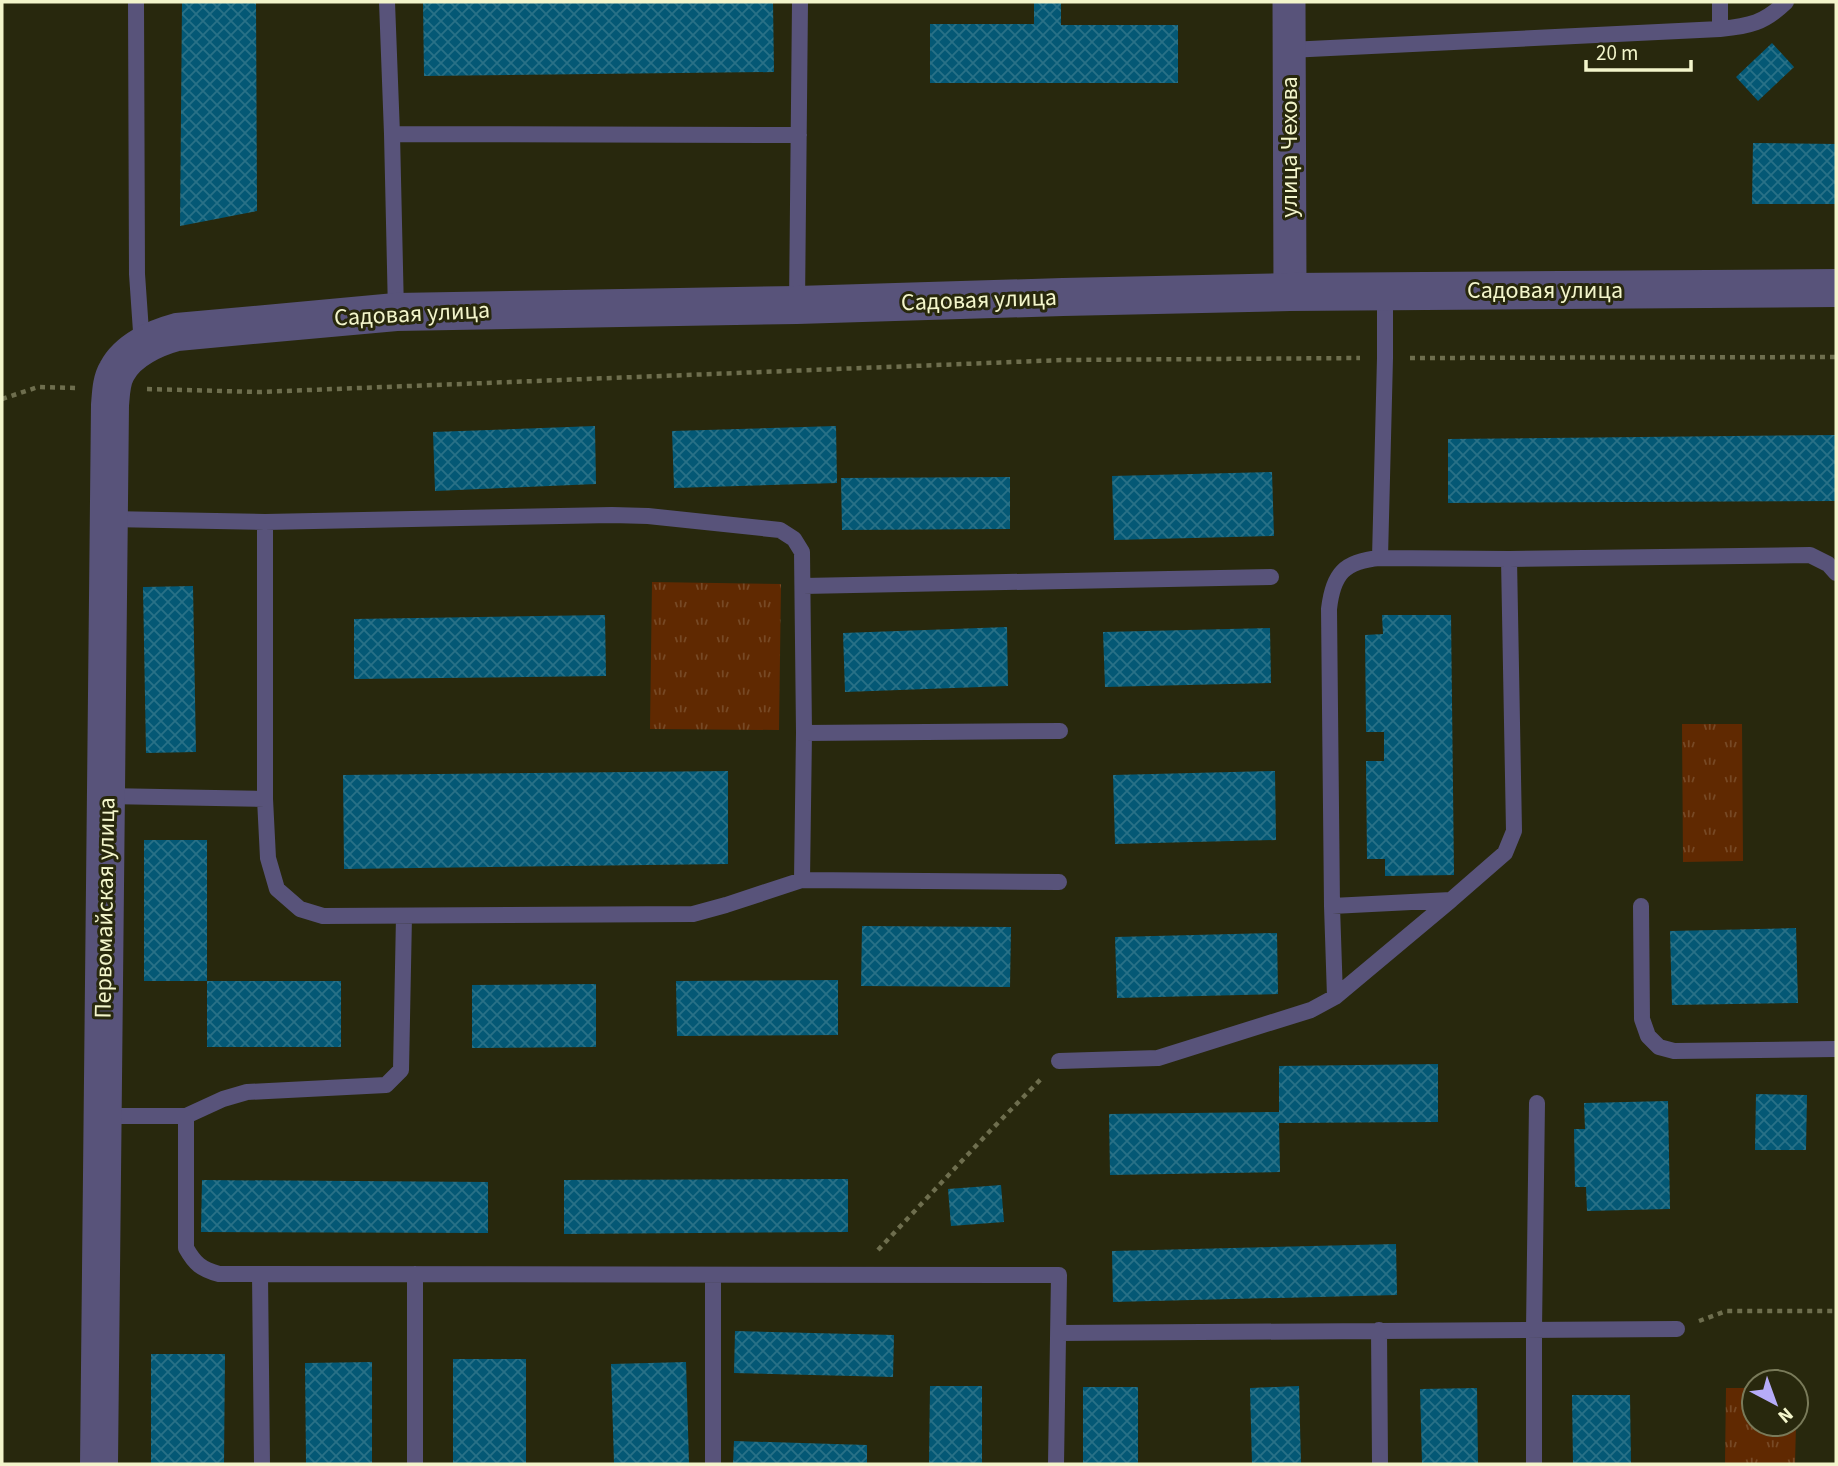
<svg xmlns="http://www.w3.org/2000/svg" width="1838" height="1466" font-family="'Source Sans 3',sans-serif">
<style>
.park{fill:url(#park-tufts)}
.building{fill:url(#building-cross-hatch)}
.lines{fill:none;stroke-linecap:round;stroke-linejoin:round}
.path{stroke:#6e6e4e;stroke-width:4.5;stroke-dasharray:5 5;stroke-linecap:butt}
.service{stroke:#58537a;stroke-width:16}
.minor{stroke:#58537a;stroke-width:33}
.tertiary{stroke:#58537a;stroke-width:38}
.labels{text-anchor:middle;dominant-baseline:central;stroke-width:6;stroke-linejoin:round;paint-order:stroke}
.street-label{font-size:24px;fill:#f3f5cb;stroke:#28280d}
</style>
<defs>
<pattern id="park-tufts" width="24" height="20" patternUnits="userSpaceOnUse" patternTransform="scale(1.75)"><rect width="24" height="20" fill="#602901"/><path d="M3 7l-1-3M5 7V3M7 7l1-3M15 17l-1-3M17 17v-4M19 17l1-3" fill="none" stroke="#774925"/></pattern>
<pattern id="building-cross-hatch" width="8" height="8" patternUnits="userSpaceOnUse" patternTransform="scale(1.75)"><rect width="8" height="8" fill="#045875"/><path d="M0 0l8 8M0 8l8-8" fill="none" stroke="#297187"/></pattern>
</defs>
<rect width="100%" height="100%" fill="#28280d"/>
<path class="park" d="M652 582 781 584 779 730 650 729Z
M1742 724 1743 861 1683 862 1682 724Z
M1726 1388H1754V1424H1796L1795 1464H1725Z"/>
<path class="building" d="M182 2H256L257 211 180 226Z
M423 2H773L774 72 424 76Z
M1034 2H1061V25H1178V83H930V24H1034Z
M1772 43 1794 67 1758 101 1736 77Z
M1753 143 1836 144V204H1752Z
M595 426 596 484 435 491 433 432Z
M836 426 837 483 674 488 672 431Z
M1836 435V501L1448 503V439Z
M1272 472 1274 536 1114 540 1112 476Z
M1010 477V529L842 530 841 478Z
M193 586 196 752 146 753 143 587Z
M605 615 606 676 354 679V619Z
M1382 615H1451L1454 875 1385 876V859H1367L1366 761H1384V732H1366L1365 635 1383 634Z
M1007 627 1008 686 845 692 843 633Z
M1270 628 1271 683 1105 687 1103 632Z
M728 771V864L344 869 343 775Z
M1275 771 1276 840 1115 844 1113 775Z
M144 840H207V981H341V1047H207V981H144Z
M862 926 1011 927 1010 987 861 986Z
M1796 928 1798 1003 1672 1005 1670 931Z
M1277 933 1278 994 1117 998 1115 937Z
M838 980V1035L677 1036 676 981Z
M596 984V1047L472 1048V985Z
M1438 1064V1122L1279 1123 1280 1172 1110 1175 1109 1114 1279 1112V1066Z
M1756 1094 1807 1095 1806 1150H1755Z
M1668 1101 1670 1209 1587 1211 1586 1187H1575L1574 1129H1585L1584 1103Z
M848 1179V1232L564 1234V1180Z
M202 1180 488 1182V1233L201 1232Z
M1001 1185 1004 1222 951 1226 948 1189Z
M1396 1244 1397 1295 1113 1302 1112 1251Z
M735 1331 894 1335 893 1377 734 1373Z
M151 1354H225L224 1464H151Z
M453 1359H526V1464H453Z
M372 1362V1464H306L305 1363Z
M686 1362 689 1464H614L611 1364Z
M930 1386H982V1464H929Z
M1299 1386 1301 1464H1252L1250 1388Z
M1083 1387H1138V1464H1083Z
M1477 1388 1478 1464H1422L1420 1389Z
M1572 1395H1630L1631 1464H1573Z
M734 1441 867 1445V1464H733Z"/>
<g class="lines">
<path class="path" d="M1410 358 1836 357
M147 389 259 392 1063 360 1360 358
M2 399 38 387 76 388
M878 1250 990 1131 1041 1079
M1699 1321 1726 1311H1836"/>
<path class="service" d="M136 2 137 274 142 346
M387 2 392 134 396 312
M1720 2V29
M1289 50 1720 29C1750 26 1764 23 1786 2
M392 134 799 135
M1385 291V358L1380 558 1509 559 1810 555 1828 564 1836 573
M797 305 800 2
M109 519 265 522V799L268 858 277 889 300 909 323 916 693 914 726 905 802 880 1059 882
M265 522 612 515 648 516 780 530 794 539 802 552 804 733
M803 586 1271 577
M106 796 265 799
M802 880 804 733 1060 731
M1332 906 1451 900 1505 853 1514 831 1509 559
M1641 906 1642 1019 1648 1036 1659 1047 1674 1051 1836 1049
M1335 997 1332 906 1329 609C1333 574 1344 561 1380 558
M1059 1061 1158 1058 1311 1010 1335 997 1451 900
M103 1116H186V1248C195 1264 201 1269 219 1274L1059 1275 1056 1464
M186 1116 223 1099 247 1092 386 1085 401 1070 404 916
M260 1274 262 1464
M415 1274V1464
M713 1275V1464
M1379 1330 1380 1464
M1058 1333 1677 1329
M1534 1464V1329L1537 1103"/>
<path class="minor" d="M1289 2 1290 292"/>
<path class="tertiary" d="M99 1464 110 405C111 394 111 381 117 371 128 350 155 338 177 332L396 312 797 305 1063 297 1290 292 1836 288"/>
</g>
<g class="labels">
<g class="street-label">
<text transform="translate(1289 147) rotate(-90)">улица Чехова</text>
<text x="1545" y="290">Садовая улица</text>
<text transform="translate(979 300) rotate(-2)">Садовая улица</text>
<text transform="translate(412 314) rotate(-3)">Садовая улица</text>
<text transform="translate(105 908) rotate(-89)">Первомайская улица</text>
</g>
</g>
<rect width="1838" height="1466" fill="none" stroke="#f3f5cb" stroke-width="7"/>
<g transform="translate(1775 1403) rotate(139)"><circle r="33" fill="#28280d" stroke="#797a59" stroke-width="2"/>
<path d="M0-5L12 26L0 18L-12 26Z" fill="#b6acf8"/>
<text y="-10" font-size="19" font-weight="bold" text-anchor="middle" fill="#f3f5cb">N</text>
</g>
<path d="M1586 60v10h105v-10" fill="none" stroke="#f3f5cb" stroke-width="3.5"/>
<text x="1596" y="60" font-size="21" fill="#f3f5cb" stroke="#28280d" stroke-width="5" paint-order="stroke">20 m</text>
</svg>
